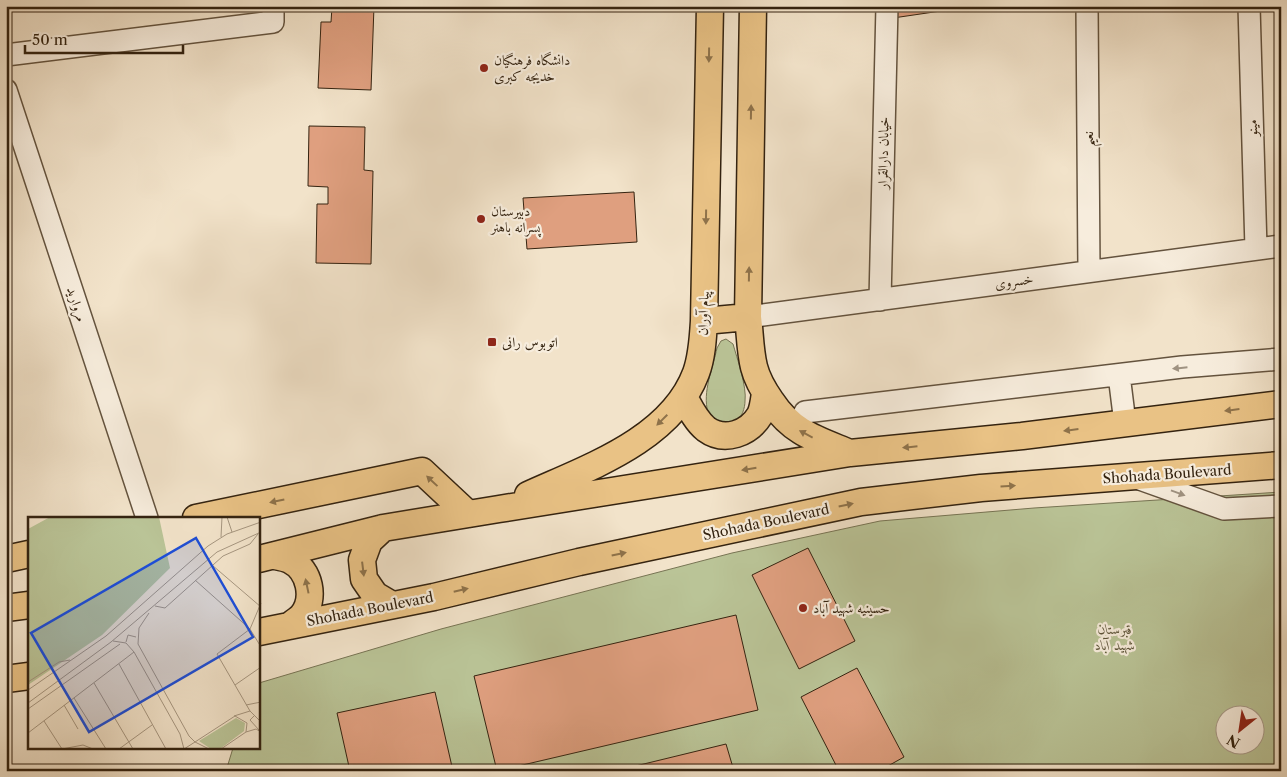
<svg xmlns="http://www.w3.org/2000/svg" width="1287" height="777" font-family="'Libre Caslon Text',Amiri,serif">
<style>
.green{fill:#bac497;stroke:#777454;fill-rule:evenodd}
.building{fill:#df9f7f;stroke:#342310}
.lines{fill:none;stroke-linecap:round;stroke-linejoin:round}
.minor-casing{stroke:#64533e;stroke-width:24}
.major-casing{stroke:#342310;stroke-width:29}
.minor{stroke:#f7eddd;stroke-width:21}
.major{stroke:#e9c285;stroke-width:26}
.oneway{fill:#8e724a}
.oneway2{fill:#9f9281}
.poi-dot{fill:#8f2418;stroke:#f7eddd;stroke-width:2}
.labels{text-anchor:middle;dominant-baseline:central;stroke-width:4.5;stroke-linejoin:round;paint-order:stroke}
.poi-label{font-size:14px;fill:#342310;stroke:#f7eddd;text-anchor:start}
.street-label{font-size:14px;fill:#342310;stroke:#f7eddd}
.park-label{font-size:14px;font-style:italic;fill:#5c5338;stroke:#f7eddd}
.inset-road{fill:none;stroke:#a69680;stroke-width:1}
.view{fill:#1d4ed8;fill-opacity:0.15;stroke:#1d4ed8;stroke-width:2.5}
.inset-edge{fill:none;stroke:#342310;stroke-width:2.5}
</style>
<rect width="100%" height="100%" fill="#f2e3ca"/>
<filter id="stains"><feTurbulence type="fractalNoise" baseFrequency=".004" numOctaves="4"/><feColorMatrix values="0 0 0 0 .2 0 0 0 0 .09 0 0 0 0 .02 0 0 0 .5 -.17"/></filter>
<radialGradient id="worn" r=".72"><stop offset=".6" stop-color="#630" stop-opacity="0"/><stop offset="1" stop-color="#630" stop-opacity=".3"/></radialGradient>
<path class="green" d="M726 339 733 344C737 358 747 387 745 401 745 408 742 417 736 422 727 429 711 423 708 412 702 393 713 367 717 348L721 341Z
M1281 492V771H226L233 748H259V683L441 629 732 553 880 521 1034 508ZM1224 714H1254V744H1224Z"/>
<path class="building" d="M318 6H374L371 90 318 88 321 22H331L332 7Z
M894 6H975L893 18Z
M309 126 365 127 364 170 373 171 371 264 316 263 317 204H328V187L308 186Z
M634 192 637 242 527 249 523 198Z
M808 548 855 641 799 669 752 575Z
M736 615 758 710 497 771 474 676Z
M857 668 904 757 879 771H839L801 697Z
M435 692 453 771H350L337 713Z
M726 744 734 771H615Z"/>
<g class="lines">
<g class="minor-casing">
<path id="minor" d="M1087 6 1089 271
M1249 6 1256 249
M6 55 273 22V6
M6 90 147 518
M880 300 887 6
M748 317 1281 246
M1119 375 1125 423
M805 412 1182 367 1281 359
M1137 478 1224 509 1281 506"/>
</g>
<g class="major-casing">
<path id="major" d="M753 6 748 317C750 333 750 351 754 367 757 379 764 391 771 401 792 433 816 439 850 453
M704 321 748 317
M684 397C690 408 696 421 706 429 725 443 749 433 760 415 763 409 764 400 765 393
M528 495C587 468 671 440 696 373 702 357 703 338 704 321L710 6
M196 518 422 471 468 514
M383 528 369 541 362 560 364 579 375 595 392 605
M275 556C280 557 286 558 290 560 310 570 316 599 302 616 298 620 293 623 289 626
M6 559 29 554
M259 559 383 528 499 509 850 453 1022 436 1281 404
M6 608 29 605
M259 632 434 597 579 562 861 502 981 488 1281 465
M6 679 29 676"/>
</g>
<use href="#minor" class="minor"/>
<use href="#major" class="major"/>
</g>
<defs><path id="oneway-solid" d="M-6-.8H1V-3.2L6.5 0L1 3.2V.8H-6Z" transform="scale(1.25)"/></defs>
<g class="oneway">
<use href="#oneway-solid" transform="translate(709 55) rotate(91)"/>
<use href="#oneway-solid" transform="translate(751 112) rotate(-89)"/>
<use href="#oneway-solid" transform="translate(706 217) rotate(91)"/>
<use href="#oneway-solid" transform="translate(749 274) rotate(-89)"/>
<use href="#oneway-solid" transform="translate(1232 410) rotate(173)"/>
<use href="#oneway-solid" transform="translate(662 420) rotate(135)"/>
<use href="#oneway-solid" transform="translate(1071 430) rotate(173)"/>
<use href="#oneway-solid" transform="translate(806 434) rotate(-152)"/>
<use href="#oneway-solid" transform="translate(910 447) rotate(174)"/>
<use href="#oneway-solid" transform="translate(749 469) rotate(171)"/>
<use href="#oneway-solid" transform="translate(432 481) rotate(-137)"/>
<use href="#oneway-solid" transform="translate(1008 486) rotate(-4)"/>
<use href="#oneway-solid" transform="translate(277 501) rotate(168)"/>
<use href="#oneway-solid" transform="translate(846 505) rotate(-12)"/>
<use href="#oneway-solid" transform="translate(619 554) rotate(-12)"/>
<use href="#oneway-solid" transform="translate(363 569) rotate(83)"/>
<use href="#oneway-solid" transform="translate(307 586) rotate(-102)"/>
<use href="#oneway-solid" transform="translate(461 590) rotate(-13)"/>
</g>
<g class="oneway2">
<use href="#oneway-solid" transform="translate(1180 368) rotate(174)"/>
<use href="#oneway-solid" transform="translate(1178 493) rotate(20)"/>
</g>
<g class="poi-dot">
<circle cx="484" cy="68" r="5"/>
<circle cx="481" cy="219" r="5"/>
<rect x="487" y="337" width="10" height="10" rx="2.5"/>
<circle cx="803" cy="608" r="5"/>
</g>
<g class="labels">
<g class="poi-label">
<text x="494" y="60">دانشگاه فرهنگیان<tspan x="494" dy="16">خدیجه کبری</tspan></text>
<text x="491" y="211">دبیرستان<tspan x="491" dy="16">پسرانه باهنر</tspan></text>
<text x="502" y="342">اتوبوس رانی</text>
<text x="813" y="608">حسینیه شهید آباد</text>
</g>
<g class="street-label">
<text transform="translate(1252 128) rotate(-92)">مینو</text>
<text transform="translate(1088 139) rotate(-90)">نعیم</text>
<text transform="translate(883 153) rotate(-89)">خیابان دارالقرار</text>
<text transform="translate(1014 281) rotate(-8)">خسروی</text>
<text transform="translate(77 304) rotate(72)">مروارید</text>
<text transform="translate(703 313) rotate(-88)">پیام آوران</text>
<text transform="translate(1167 474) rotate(-4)">Shohada Boulevard</text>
<text transform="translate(766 522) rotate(-12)">Shohada Boulevard</text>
<text transform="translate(370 609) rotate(-11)">Shohada Boulevard</text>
</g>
<g class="park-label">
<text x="1115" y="629">قبرستان<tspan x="1115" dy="16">شهید آباد</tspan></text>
</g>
</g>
<g transform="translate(28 517)">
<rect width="232" height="232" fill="#f2e3ca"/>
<path d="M22 0H131L142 51 74 118 0 168V12ZM208 201 217 206 216 214 192 232H183L171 224Z" fill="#bac497"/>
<path class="inset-road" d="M199 0 204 15M193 20 194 0M184 48 233 90M167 63 222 112 189 137 222 194M233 86 222 112 233 130M127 89 137 91 195 39 222 27 230 17M121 96 111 111 110 127 161 219 167 225 207 199 219 206 218 215 193 232M85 124 98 126 106 135 152 217 156 232M98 125 100 118 108 120M91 147 138 232M0 165 31 145 42 143M66 166 105 232M207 168 233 150M0 173 78 119 180 29 199 17 233 5M46 181 78 232M0 186 83 125 189 35 233 15M36 188 50 212M218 188 233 185M0 192 92 127M227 198 222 203 231 213M206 199 222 194 233 205M16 204 34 232M218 215 228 212 233 215M0 216 106 135M34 232 55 228 65 232M91 232 124 208M156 232 167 225 181 232"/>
<path class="view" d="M168 21 225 120 61 215 3 116Z"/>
<rect width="232" height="232" class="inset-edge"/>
</g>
<rect width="1287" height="777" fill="none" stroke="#f2e3ca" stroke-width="25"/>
<rect x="8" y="8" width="1272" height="762" fill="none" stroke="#342310" stroke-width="2.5"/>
<rect x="12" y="12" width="1262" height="752" fill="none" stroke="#342310"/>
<g transform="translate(1240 730) rotate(210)"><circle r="24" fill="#f7eddd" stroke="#a99c8b"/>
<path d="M0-4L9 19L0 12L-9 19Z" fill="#8f2418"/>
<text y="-8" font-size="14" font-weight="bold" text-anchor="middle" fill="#342310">N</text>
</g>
<path d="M25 45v8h158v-8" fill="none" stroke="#342310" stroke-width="2.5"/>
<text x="32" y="45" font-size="15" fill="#342310" stroke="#f7eddd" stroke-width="4" paint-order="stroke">50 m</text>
<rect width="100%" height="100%" filter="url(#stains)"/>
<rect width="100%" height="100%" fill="url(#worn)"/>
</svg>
